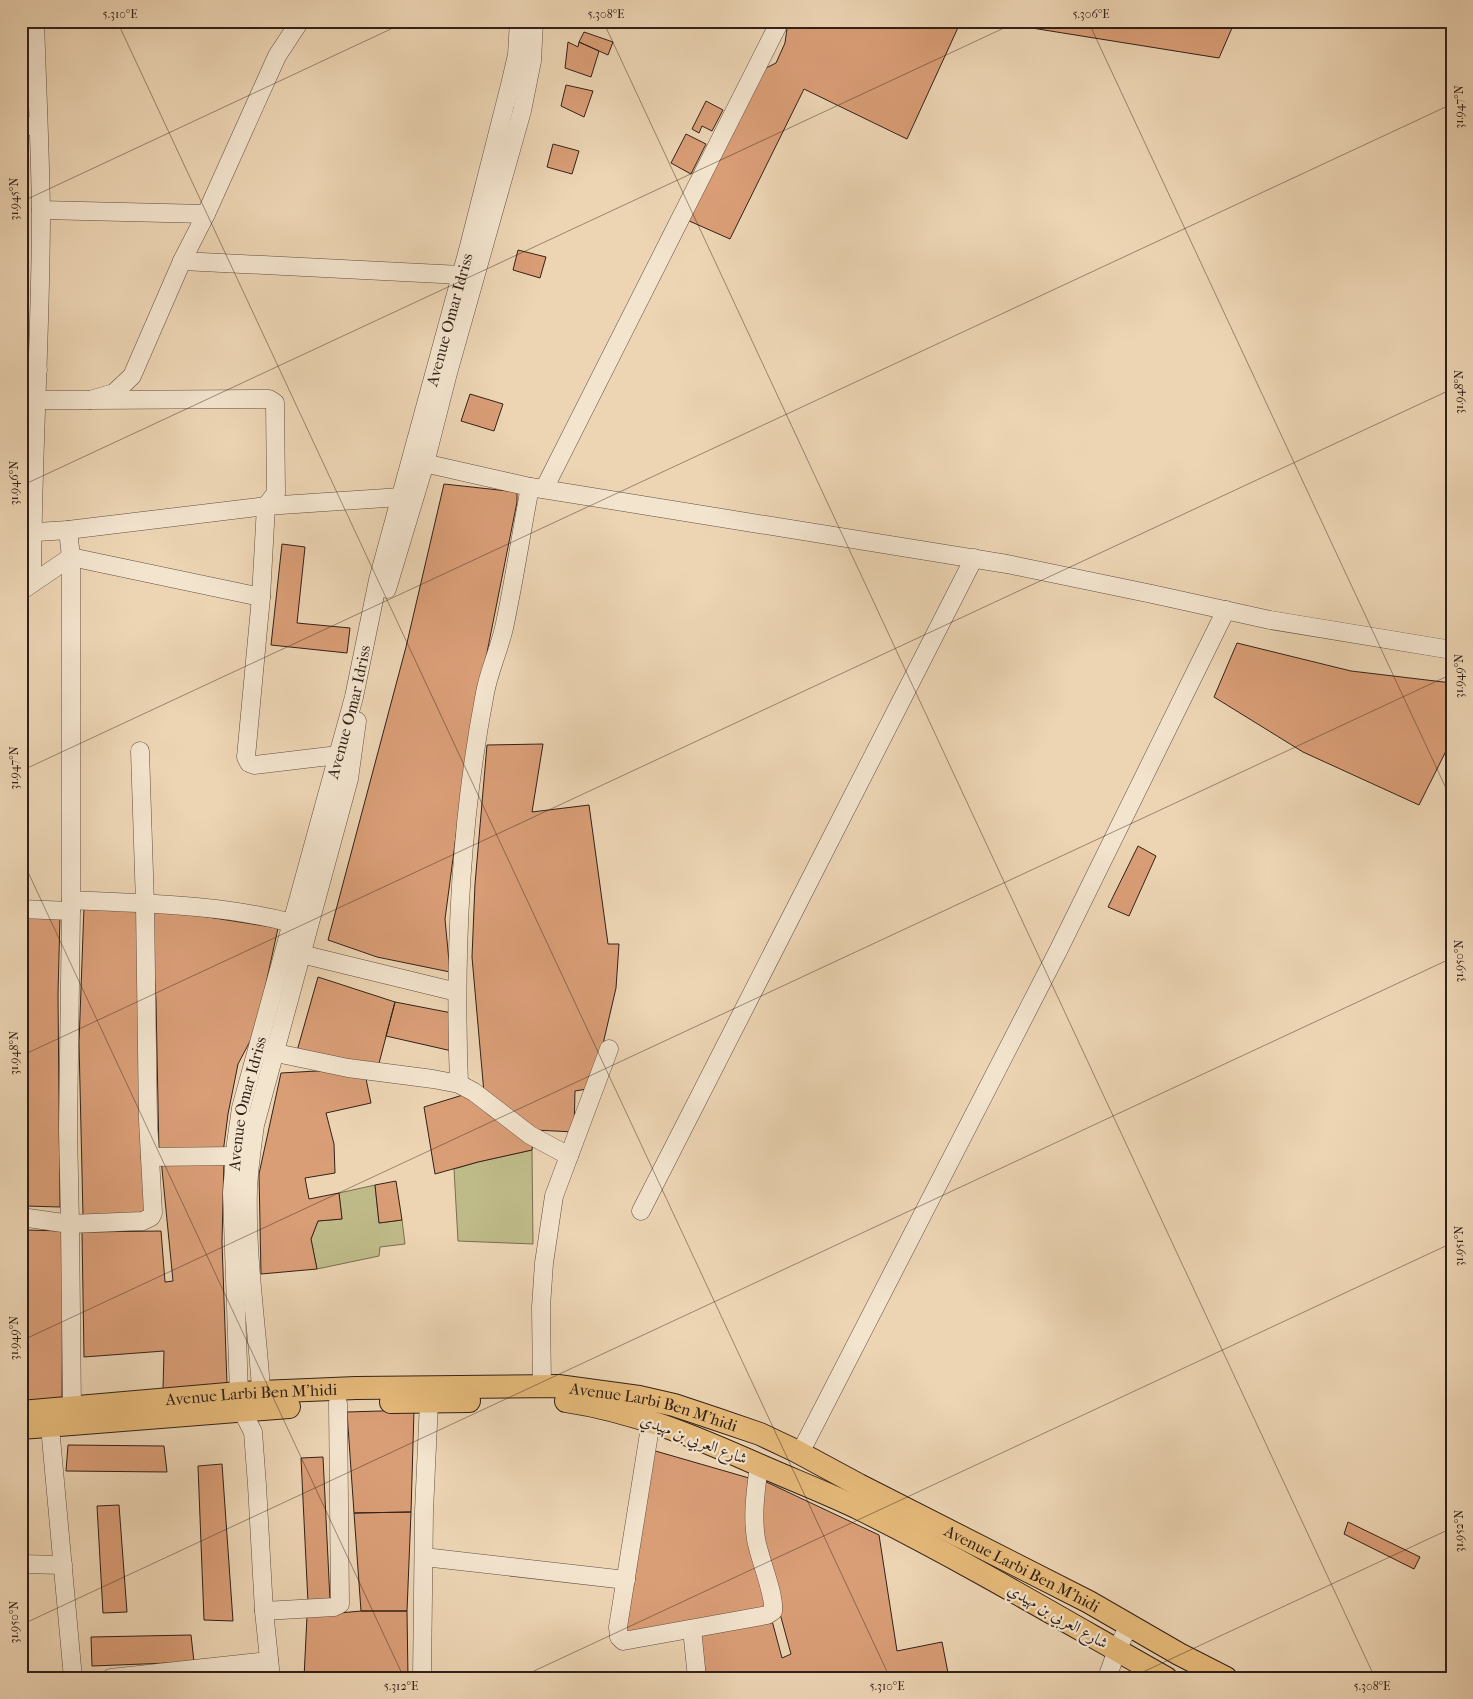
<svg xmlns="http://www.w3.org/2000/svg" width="1473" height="1699" font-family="'IM FELL French Canon',Amiri,serif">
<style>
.green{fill:#bfbb89;stroke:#786e51}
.building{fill:#da9e77;stroke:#322119}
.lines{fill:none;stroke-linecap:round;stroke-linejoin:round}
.minor-casing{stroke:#614e40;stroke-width:19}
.major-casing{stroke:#322119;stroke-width:24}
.minor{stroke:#f3e4ce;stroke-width:18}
.major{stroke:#e6ba7a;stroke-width:22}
.ticks{fill:none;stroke:#322119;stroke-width:1;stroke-opacity:0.45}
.labels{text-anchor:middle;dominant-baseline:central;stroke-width:4.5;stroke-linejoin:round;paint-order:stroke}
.street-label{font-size:16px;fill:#322119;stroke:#f3e4ce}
.neatline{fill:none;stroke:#322119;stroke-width:2}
.ticks-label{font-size:12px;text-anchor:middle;fill:#322119}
</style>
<rect width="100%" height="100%" fill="#edd5b4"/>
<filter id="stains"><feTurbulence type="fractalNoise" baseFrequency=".004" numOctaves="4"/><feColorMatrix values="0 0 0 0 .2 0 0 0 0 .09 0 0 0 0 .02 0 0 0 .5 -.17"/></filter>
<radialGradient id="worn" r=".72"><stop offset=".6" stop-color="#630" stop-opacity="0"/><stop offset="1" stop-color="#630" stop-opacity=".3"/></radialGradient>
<path class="green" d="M532 1150 533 1244 458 1241 454 1169 478 1162Z
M375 1185 379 1223 402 1220 405 1244 380 1247 379 1256 317 1269 311 1239 318 1221 342 1219 339 1193Z"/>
<path class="building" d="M788 21H961L907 139 804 89 730 239 687 220 760 71 776 63 785 43Z
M988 21H1235L1219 58Z
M584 32 613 42 608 55 579 42Z
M568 42 578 47 579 42 599 51 591 77 565 68Z
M566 85 593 91 584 117 561 106Z
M706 101 723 110 712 131 702 126 699 133 692 129Z
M686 134 706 144 691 174 671 163Z
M553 144 579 151 572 174 547 167Z
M518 250 546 257 540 278 513 270Z
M470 394 503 404 494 431 461 421Z
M444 484 517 492V502L467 753 445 919 450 972 377 957 328 940 406 647Z
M282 544 305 547 297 623 350 628 347 653 271 645Z
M1237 643 1351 671 1452 683V739L1419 805 1303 752 1214 697Z
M543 744 532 812 589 805 608 944H619L616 988 603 1044 587 1089 575 1091 574 1132 535 1130 484 1093 472 957 475 884 487 745Z
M1138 846 1156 856 1129 916 1108 907Z
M84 907 139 911 146 1214 83 1216 79 1043Z
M150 908 278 928 256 1030 238 1064 228 1114 223 1153 159 1154 156 1000Z
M21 914 60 916 58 995 60 1207 26 1206 28 1190 21 1188Z
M318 977 395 1002 377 1071 297 1051Z
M395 1002 452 1013V1051L386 1036Z
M317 1071 365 1074 371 1103 326 1113 334 1144 335 1173 305 1178 309 1199 339 1193 342 1219 318 1221 311 1239 317 1269 261 1274 259 1174 281 1073Z
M466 1094 489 1115 533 1142 532 1150 478 1162 435 1174 424 1107Z
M224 1158 222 1242 227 1384 163 1389 164 1351 84 1357 82 1232 161 1231 165 1282 173 1281 161 1159Z
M396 1181 402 1220 379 1223 375 1185Z
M26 1230 63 1231 62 1402 21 1405V1249Z
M414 1410 411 1512 354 1513 347 1412Z
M68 1445 164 1446 167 1472 66 1471Z
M652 1450 749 1478 769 1610 621 1636Z
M323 1457 330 1600 308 1603 301 1458Z
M222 1464 233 1621 204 1620 198 1466Z
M760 1479 879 1535 897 1651 942 1642 949 1678H706L699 1630 771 1617 782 1658 791 1654 760 1540Z
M119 1505 127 1612 103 1613 97 1506Z
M411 1512 407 1611H361L354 1513Z
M1348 1522 1420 1557 1414 1569 1344 1534Z
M361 1611H407L408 1678H304L307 1616Z
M191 1635 194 1662 92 1666 91 1637Z"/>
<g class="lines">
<g class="minor-casing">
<g id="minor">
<path d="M21 126H38"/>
<path d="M41 210 206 214"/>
<path d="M182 261 461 275"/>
<path d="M21 369 38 370"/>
<path d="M37 400H90L114 393 132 376 182 261 206 214 277 56 300 21"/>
<path d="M90 400 269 399 275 403 276 493 266 506 261 597 246 757 249 763 254 765 338 755"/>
<path d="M415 461 530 487 1007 564 1152 594 1270 620 1452 650"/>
<path d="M544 489 780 21"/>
<path d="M68 530 71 557V911L68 1129 70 1224 72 1408"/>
<path d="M21 533 68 530 266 506 401 497"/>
<path d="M32 583C32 459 41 335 41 211 40 148 37 84 35 21"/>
<path d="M387 589 425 463 448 373 522 111 532 61 534 21"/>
<path d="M21 591 71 557 261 597"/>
<path d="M71 900C145 904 220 904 292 923"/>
<path d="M21 909 71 911"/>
<path d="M301 954 457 992"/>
<path d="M262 1050 348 1068 433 1079 459 1084 474 1092 530 1135 569 1156"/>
<path d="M459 1084C454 954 460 822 485 693 489 671 499 650 504 628 514 582 521 534 530 487"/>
<path d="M150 1157 235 1156"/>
<path d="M641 1211 974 558"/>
<path d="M21 1217 70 1224 143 1221 151 1217 153 1213 148 1120 145 904 140 751"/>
<path d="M542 1386 541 1307 544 1263 554 1196 609 1049"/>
<path d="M262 1403C258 1332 246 1261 248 1189 249 1168 252 1146 255 1125L349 779 357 721"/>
<path d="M651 1421 618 1627 619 1637 623 1641 767 1615 773 1611C775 1594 759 1558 756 1539 752 1514 756 1489 759 1465"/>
<path d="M50 1427 73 1678"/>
<path d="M800 1453 1058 951 1226 610"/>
<path d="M424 1557 626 1580"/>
<path d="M21 1564 63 1565"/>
<path d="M264 1611 334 1607 340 1604 338 1403"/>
<path d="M692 1629 697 1678"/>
<path d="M111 1678 269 1661"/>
<path id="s1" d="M271 1678 264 1611 257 1485 253 1432 241 1409 239 1393 232 1193 236 1143 241 1108 354 697 378 580 468 250 510 85 517 55 519 21"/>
<path d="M422 1678 424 1511 429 1402"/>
<path d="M1107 1678 1117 1650 1129 1625"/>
</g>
</g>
<g class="major-casing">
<g id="major">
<path d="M566 1401C634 1411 696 1437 759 1465 793 1480 829 1494 862 1510 966 1562 1065 1621 1166 1678"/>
<path d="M391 1402 469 1401"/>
<path id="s2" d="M21 1412 239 1393 356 1388 558 1386 639 1397 674 1405 716 1419 760 1434 796 1451 859 1485 1089 1602 1179 1654 1226 1678"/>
<path d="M21 1428 289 1407"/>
</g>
</g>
<use href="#minor" class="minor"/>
<use href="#major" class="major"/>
</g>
<path class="ticks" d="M117 21 890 1678M603 21 1375 1678M1088 21 1452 801M21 202 408 21M21 486 1019 21M21 771 1452 104M21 857 404 1678M21 1056 1452 389M21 1341 1452 674M21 1625 1452 958M519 1678 1452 1243M1130 1678 1452 1528"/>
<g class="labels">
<g class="street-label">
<text stroke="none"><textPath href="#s1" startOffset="1390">Avenue Omar Idriss</textPath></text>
<text stroke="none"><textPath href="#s1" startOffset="985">Avenue Omar Idriss</textPath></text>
<text stroke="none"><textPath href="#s1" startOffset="580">Avenue Omar Idriss</textPath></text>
<text stroke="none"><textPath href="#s2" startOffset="231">Avenue Larbi Ben M'hidi</textPath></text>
<text stroke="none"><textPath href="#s2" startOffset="636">Avenue Larbi Ben M'hidi</textPath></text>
<text transform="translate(694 1439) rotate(21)">شارع العربي بن مهيدي</text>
<text stroke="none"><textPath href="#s2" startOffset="1041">Avenue Larbi Ben M'hidi</textPath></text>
<text transform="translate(1058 1616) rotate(30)">شارع العربي بن مهيدي</text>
</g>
</g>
<rect width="1473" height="1699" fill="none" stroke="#edd5b4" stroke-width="55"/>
<rect x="28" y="28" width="1418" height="1644" class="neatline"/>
<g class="ticks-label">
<text x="120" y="18">5.310°E</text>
<text x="606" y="18">5.308°E</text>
<text x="1091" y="18">5.306°E</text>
<text transform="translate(1459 107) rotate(-90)" y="4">31.947°N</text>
<text transform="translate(14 199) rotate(-90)" y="4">31.945°N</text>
<text transform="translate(1459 392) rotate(-90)" y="4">31.948°N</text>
<text transform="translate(14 483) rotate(-90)" y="4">31.946°N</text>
<text transform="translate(1459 676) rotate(-90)" y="4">31.949°N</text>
<text transform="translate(14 768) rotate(-90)" y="4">31.947°N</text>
<text transform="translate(1459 961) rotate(-90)" y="4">31.950°N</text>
<text transform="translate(14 1053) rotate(-90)" y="4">31.948°N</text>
<text transform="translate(1459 1246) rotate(-90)" y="4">31.951°N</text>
<text transform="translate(14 1338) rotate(-90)" y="4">31.949°N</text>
<text transform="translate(1459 1531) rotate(-90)" y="4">31.952°N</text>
<text transform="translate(14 1622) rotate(-90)" y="4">31.950°N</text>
<text x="401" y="1690">5.312°E</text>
<text x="887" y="1690">5.310°E</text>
<text x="1372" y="1690">5.308°E</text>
</g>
<rect width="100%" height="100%" filter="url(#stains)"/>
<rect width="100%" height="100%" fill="url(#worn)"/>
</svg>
